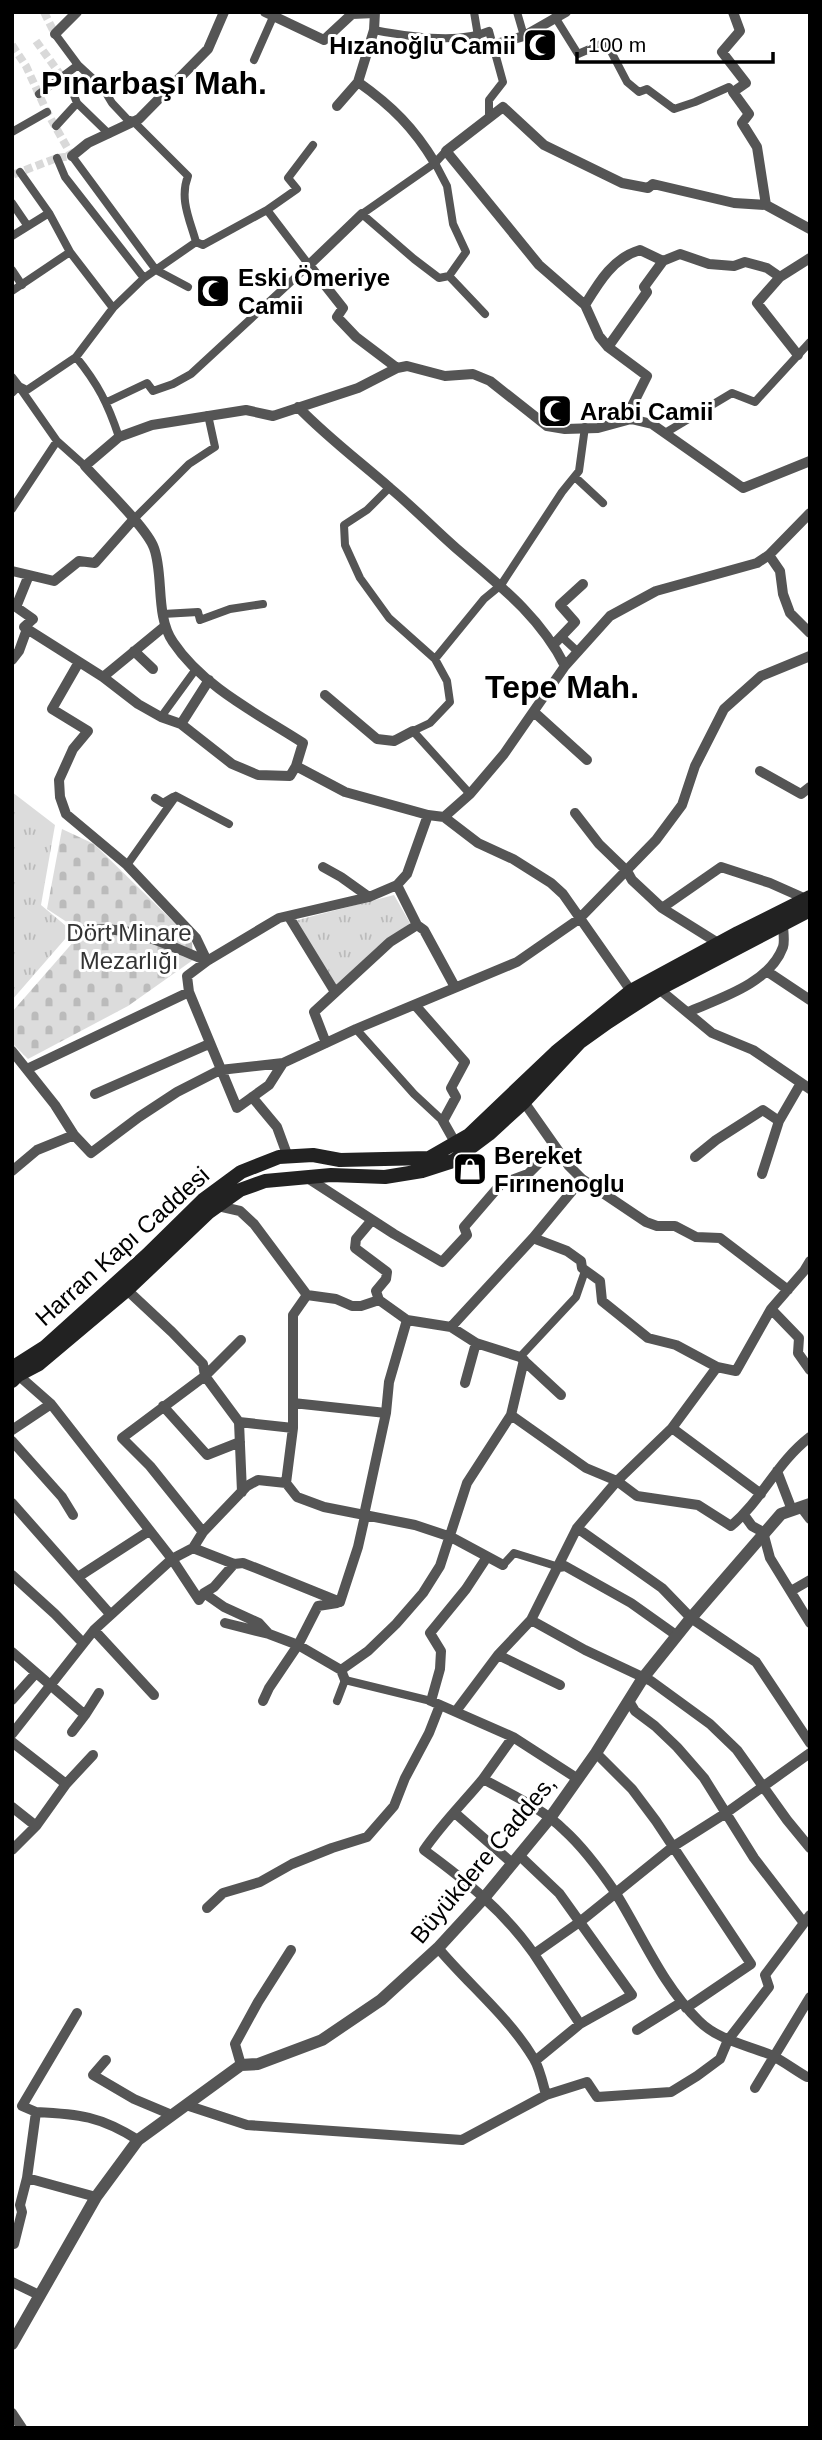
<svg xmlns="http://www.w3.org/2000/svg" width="822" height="2440" font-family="Arial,sans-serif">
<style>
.cemetery{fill:url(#cemetery-stones)}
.park{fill:url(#park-tufts)}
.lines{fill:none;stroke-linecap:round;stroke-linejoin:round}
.pedestrian-tunnel{stroke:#d9d9d9;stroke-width:8;stroke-dasharray:8 4;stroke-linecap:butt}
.pedestrian{stroke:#555;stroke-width:8}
.minor{stroke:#555;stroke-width:10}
.tertiary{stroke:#555;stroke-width:12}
.secondary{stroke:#222;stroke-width:14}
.labels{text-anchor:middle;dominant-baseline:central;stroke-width:6;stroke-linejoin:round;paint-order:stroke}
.poi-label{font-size:24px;font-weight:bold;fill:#000;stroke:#fff;text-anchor:start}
.park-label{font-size:24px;fill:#333;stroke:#fff}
.street-label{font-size:24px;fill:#000;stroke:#fff}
.district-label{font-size:32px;font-weight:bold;fill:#000;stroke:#fff}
</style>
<defs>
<pattern id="cemetery-stones" width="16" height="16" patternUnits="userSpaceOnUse" patternTransform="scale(1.75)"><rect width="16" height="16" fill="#dcdcdc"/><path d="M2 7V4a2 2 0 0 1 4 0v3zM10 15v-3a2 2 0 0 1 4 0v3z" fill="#bbb"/></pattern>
<pattern id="park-tufts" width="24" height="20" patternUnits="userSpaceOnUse" patternTransform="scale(1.75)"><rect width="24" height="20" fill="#dcdcdc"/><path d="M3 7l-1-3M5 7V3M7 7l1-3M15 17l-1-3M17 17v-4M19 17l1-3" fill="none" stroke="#bbb"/></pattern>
</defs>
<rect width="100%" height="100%" fill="#fff"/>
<path class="cemetery" d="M62 829 94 844 192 940 193 960 128 1006 28 1059 12 1043V1012L82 932 47 909Z"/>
<path class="park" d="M12 792 55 825 41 905 72 931 12 1000Z
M394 895 410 923 376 948 335 988 294 921Z"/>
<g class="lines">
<path class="pedestrian-tunnel" d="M44 12 55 34
M36 41 62 77
M12 45 26 66 47 112 72 156 57 158 12 175"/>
<path class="pedestrian" d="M474 12 478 36
M517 12 524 36
M555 17 578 54 606 42 627 82 639 92 647 89 674 109 695 102 729 87 733 92
M374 30C405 36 460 44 489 31L503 82 489 100V117
M55 34 78 65 103 88 112 103 127 119 133 121 188 176C179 199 190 220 196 242L203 245 267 210
M254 60 273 17
M62 77 71 88 77 103 109 134
M39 94 78 65
M56 126 77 103
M12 132 47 112
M72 156 156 270 188 287
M57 158 65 177 144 278
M435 163 447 186 453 224 466 252 449 276 439 278 414 259 362 214 435 163 446 151
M20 172 49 213
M12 203 27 225
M12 236 49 213 70 252 113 308 144 278 196 242
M12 270 22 285
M449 276 485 314
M12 291 70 252
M76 357C98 384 108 404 119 437
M12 377 19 386 12 393
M19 386 27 390 76 357 113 308
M20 388 57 441 85 466
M107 402 147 383 153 391 173 384 191 374 309 265 267 210 297 189 288 178 313 145
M665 433 732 393 755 402 810 342
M575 477 603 503
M390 487 367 510 344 525 345 545 360 578 389 618 435 659
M12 509 57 441
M133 520 189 464 215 447 208 415
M163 614 198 612 200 620 230 609 263 604
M563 638 578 652
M161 717 196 669
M470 794 413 731 430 723 450 702 447 681 435 659 484 599 501 585 562 492 579 471 585 427
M176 796 229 824
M155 798 163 803 173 797
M127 865 176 796
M356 1029 414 1094 443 1121
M520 1357 576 1297 585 1271
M503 1565 514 1553 559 1567
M337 1701 345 1680 431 1701"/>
<path class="minor" d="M265 12 324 40 352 14 375 13
M733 12 740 31 722 52 746 83 733 92 749 114 742 123 757 147 766 205 810 229
M55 34 77 12
M493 45 524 36 566 12
M358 82C392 106 414 128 435 163
M337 106 358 82 374 30 375 12
M72 156 88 143 139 119 208 49 224 12
M362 214 309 265 343 308 337 317 356 337 397 368
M780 277 757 303 798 355
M585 305C599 282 613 258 640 250L663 261
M608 347 647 292 644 287 663 261 680 254 709 264 734 266 745 262 767 268 780 277 810 258
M298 407C327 437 359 461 390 488 413 507 434 529 457 549 498 584 540 616 565 666
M625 420 647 376 608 347 599 336 585 305 539 265 446 151 503 107 544 145 622 183 648 188 653 184 734 203 766 205
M769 555 780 571 783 594 790 613 810 633
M12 571 29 575 16 607 33 619 24 627 103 677 138 704 161 717 181 724 232 764 258 775 290 776 296 766 303 743C258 714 203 687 173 642 155 616 164 575 154 548 147 528 101 484 85 466L119 437 152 425 246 410 273 416 358 388 397 368 407 366 445 376 473 374 490 381 547 426 565 429 598 428 631 419 652 424 743 488 810 461
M29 575 54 581 79 561 95 563 133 520
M554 644 575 622 560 605 583 584
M134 651 153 669
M12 660 19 651 27 629
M103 677 165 626
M325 695 377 739 394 741 413 731
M534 712 587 760
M181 724 209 680
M296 766 345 792 428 815 444 817 478 843 513 859 551 883 563 894 631 991
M760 771 801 794 810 787
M575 813 599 844 627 871 632 880 662 908 718 943
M444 817 470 794 504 754 565 666 610 616 656 591 757 563 769 555 810 513
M323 867 341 877 369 897
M397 885 417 925 424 930 455 987
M662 908 721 867 770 883 806 899
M289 917 335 992
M80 931C130 923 162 943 207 961L279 918 369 897 397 885 407 874 428 815
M768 972 810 1000
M659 989 712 1033 753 1050 810 1089
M189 992 237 1108 269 1085 283 1063 356 1029 517 962 579 919 656 840 682 805 695 766 724 709 761 676 810 656
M415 1005 465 1062 451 1088 456 1097 443 1121 456 1144
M688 1012C721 998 770 983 783 947 785 941 783 931 783 925
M326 1043 314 1012 390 942 417 925
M12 1051 55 1105 74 1135 91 1153 139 1117 177 1092 220 1070 283 1063
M27 1069 189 992 187 976 207 961 196 938 127 865 66 814 60 797 59 780 73 749 88 731 52 709 79 662
M95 1094 209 1044
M252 1097 277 1127 288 1157
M524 1102 569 1166 582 1179 646 1222 657 1226H675L696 1237 720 1238 788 1290
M695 1157 716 1140 763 1110 779 1121
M12 1171 37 1150 74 1135
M762 1174 779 1121 801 1083
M306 1177 394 1234 442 1262 467 1235 464 1227 501 1184 528 1174 555 1147
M218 1206 240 1211 254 1224 307 1295 293 1315V1428L286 1483
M372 1220 356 1239 355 1248 387 1272 386 1279 376 1291 379 1300 407 1320 451 1327 476 1343 520 1357 561 1395
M533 1238 567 1251 581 1261 582 1268 600 1281 602 1301 648 1338 676 1345 717 1367 736 1371 771 1309 804 1271 810 1261
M127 1290 172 1332 203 1364 205 1376 239 1422 242 1492
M307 1295 336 1299 352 1306H361L379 1300
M771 1309 799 1338 798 1353 810 1370
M451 1327 533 1238 582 1179
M18 1375 51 1404 172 1559 199 1600 204 1593 214 1587 234 1564
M465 1383 476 1343
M293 1403 386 1413
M163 1406 207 1455 240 1442
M511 1415 586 1468 617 1481 637 1496 698 1505 731 1526C763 1499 776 1463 810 1437
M239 1422 293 1428
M672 1428 761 1494
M12 1430 51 1404
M12 1441 62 1497 73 1515
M777 1471 792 1510
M12 1503 110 1614
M801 1507 810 1519
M364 1515 386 1413 389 1382 407 1320
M744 1515 752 1526 763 1532 770 1558 810 1623
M577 1528 662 1588 691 1618 756 1662 810 1743
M203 1532 150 1466 122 1438 205 1376 241 1340
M193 1548 234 1564 243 1563 256 1568 340 1602
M487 1557 466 1589 430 1633 441 1651 440 1669 431 1701 513 1737 578 1779
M559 1567 565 1566 631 1603 676 1635
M12 1575 55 1614 83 1643
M78 1577 149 1531
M791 1591 810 1580
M204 1593 224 1607 259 1623 269 1634
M340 1602 358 1547 365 1516
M531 1620 585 1650 651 1681 710 1724 737 1750 787 1820 810 1848
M225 1623 269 1634 298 1645 341 1670 345 1680
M94 1630 154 1695
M12 1652 85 1715 99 1693
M498 1655 560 1685
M341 1670 368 1651 396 1624 423 1593 440 1566 467 1483 511 1415 524 1360
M12 1700 36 1673
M263 1701 269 1688 298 1645 318 1606 337 1603
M629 1701 635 1711 655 1726 677 1747 704 1778 754 1858 804 1923
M456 1711 498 1655 531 1620 577 1528 617 1481 672 1428 717 1367
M72 1732 85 1715
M12 1734 94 1630 172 1559 193 1548 203 1532 247 1486 258 1480 286 1483 297 1497 324 1507 415 1525 451 1537 503 1565
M513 1737 483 1779C510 1794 542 1808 564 1830 584 1848 600 1870 615 1892 642 1935 662 1985 699 2021 718 2040 747 2045 771 2055 783 2061 795 2070 807 2077H810
M12 1742 66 1784
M596 1753 632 1789 656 1821 751 1964 686 2008
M483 1779C463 1803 441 1825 424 1850 465 1880 505 1912 534 1954L581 1921 674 1846 726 1813 810 1753
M12 1807 36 1826
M455 1813 512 1863
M12 1850 36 1826 66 1784 93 1755
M519 1855 559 1893 632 1995 580 2024 534 1954
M207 1908 223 1893 260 1882 292 1864 332 1848 367 1837 394 1806 405 1778 429 1733 440 1705
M438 1948C469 1985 509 2017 534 2059 540 2069 543 2084 546 2095
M637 2030 682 2002
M106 2060 93 2075 134 2099 172 2115
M535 2061 580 2024
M241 2065 235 2044 258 2002 291 1950
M755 2088 810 1997
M186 2105 247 2125 462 2140 546 2095 587 2082 597 2097 671 2092 697 2076 720 2059 728 2040 769 1987 765 1975 810 1915
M36 2112 22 2106 77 2013
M27 2178 96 2197
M14 2244 22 2212 20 2205 27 2178 36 2112C79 2114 100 2116 138 2140
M12 2282 39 2295
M12 2413 22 2428"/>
<path class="tertiary" d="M12 2344 96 2197 138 2140 241 2065 258 2064 322 2040 381 2000 438 1948 484 1898 550 1818 596 1753 643 1678 691 1618 781 1514 810 1504"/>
<path class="secondary" d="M12 1368 45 1347 147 1255 203 1200 241 1172 279 1157 313 1155 340 1160 429 1158 469 1135 556 1052 631 991 738 933 810 897
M12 1381 18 1375 39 1364 127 1290 209 1212 240 1190 265 1181 331 1175 385 1177 422 1171 453 1161 489 1134 524 1102 580 1042 608 1022 659 989 810 910"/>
</g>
<defs>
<g id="mosque-square" transform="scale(1.75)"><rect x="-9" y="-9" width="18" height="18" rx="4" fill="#000" stroke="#fff"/><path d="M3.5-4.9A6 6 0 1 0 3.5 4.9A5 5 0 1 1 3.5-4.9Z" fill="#fff"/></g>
<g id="shop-square" transform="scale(1.75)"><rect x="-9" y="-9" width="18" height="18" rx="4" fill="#000" stroke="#fff"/><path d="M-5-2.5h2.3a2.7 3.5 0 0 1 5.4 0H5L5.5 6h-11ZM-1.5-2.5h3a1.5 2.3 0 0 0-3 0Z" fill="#fff"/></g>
</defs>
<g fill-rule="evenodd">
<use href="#mosque-square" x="540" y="45"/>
<use href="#mosque-square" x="213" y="291"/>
<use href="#mosque-square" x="555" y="411"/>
<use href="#shop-square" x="470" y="1169"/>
</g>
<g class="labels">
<g class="poi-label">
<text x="516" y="45" text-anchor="end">Hızanoğlu Camii</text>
<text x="238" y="277">Eski Ömeriye<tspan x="238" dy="28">Camii</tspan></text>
<text x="580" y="411">Arabi Camii</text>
<text x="494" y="1155">Bereket<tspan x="494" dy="28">Fırınenoglu</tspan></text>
</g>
<g class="park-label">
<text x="129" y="932">Dört Minare<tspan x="129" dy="28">Mezarlığı</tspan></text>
</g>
<g class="street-label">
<text transform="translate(122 1246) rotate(-42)">Harran Kapı Caddesi</text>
<text transform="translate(483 1859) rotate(-50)">Büyükdere Caddes,</text>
</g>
<g class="district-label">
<text x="154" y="83">Pınarbaşı Mah.</text>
<text x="562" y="687">Tepe Mah.</text>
</g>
</g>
<rect width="822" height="2440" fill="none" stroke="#000000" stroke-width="28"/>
<path d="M577 52v10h196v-10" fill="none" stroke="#000000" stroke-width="3.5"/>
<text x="588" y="52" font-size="21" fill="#000000" stroke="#ffffff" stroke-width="5" paint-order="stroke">100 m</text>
</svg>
